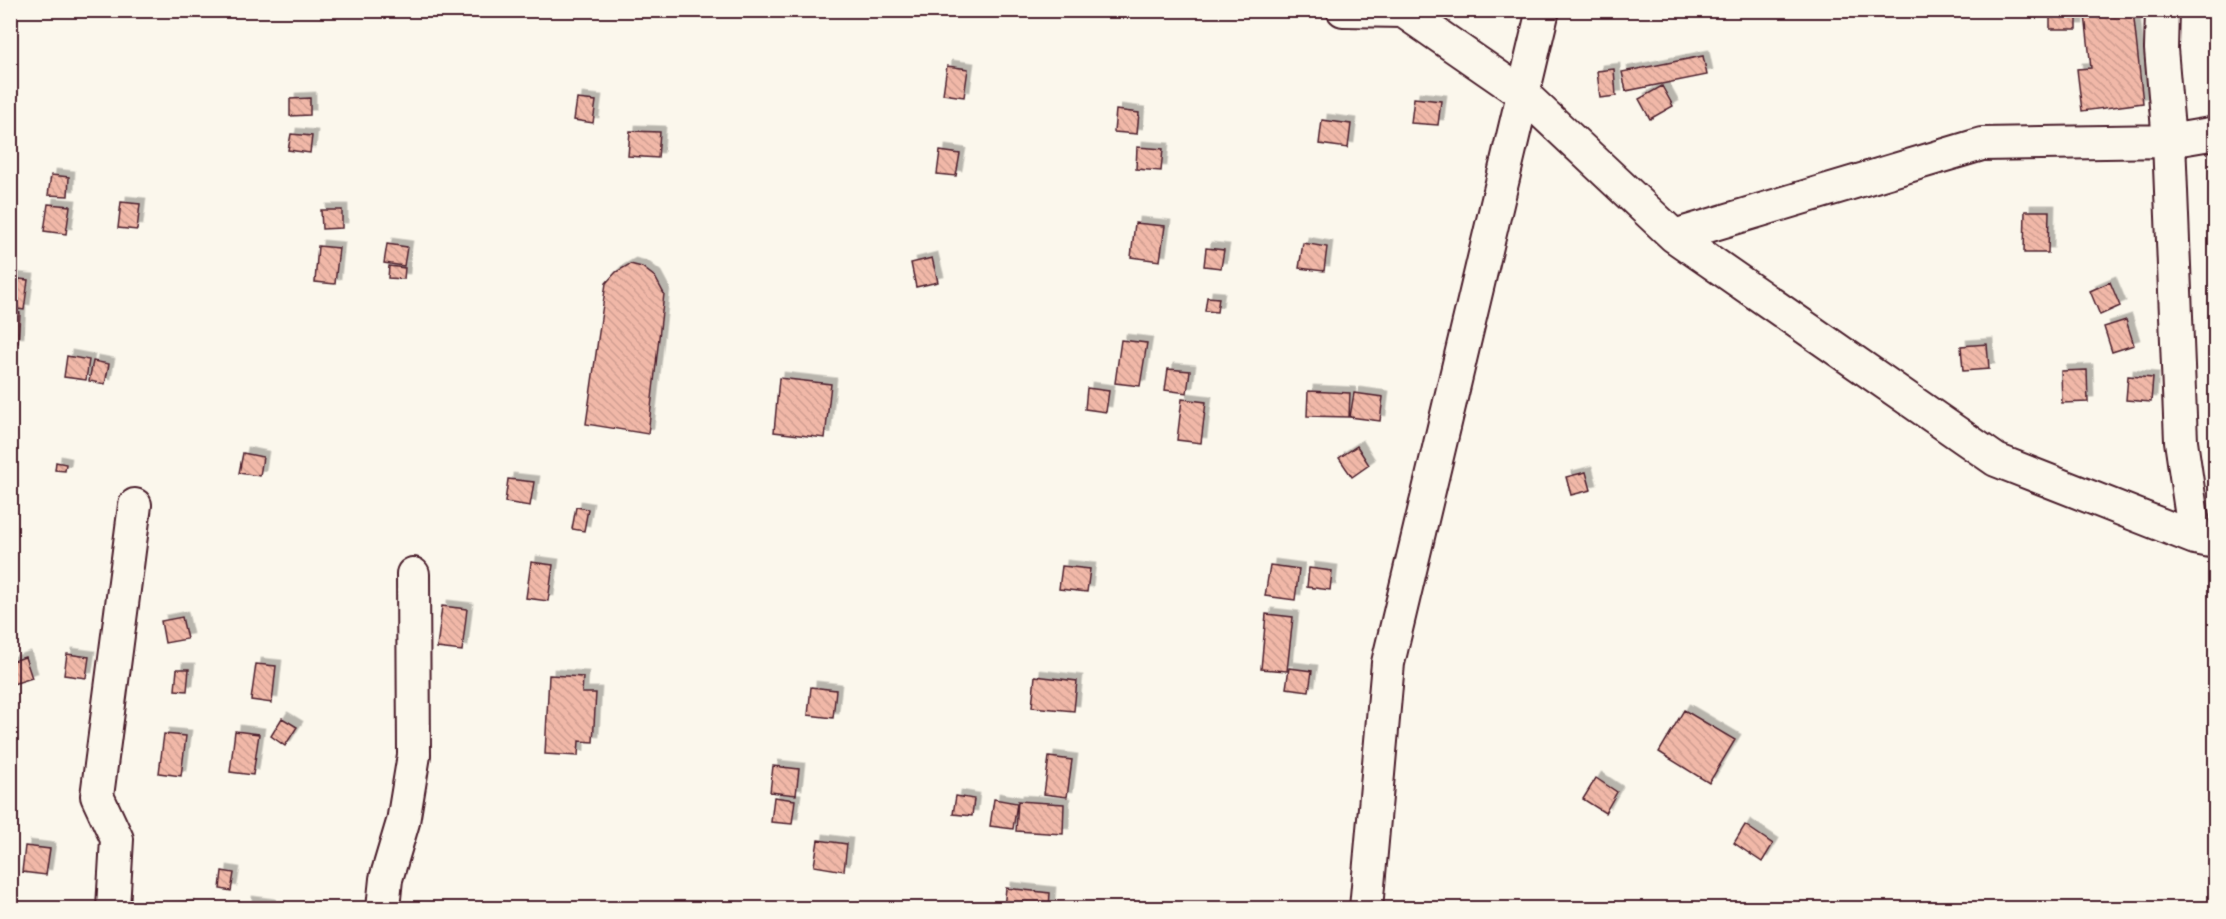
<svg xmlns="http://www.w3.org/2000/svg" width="2226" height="919" font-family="'Balsamiq Sans',sans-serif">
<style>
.building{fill:url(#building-back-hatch);stroke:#4a1f2b;stroke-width:1.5;filter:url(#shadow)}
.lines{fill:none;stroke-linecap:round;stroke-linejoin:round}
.street-casing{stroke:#4a1f2b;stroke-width:36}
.street{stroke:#fbf7ec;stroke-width:32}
</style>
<defs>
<pattern id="building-back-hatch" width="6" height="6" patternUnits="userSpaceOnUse" patternTransform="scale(1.5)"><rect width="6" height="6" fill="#f1b8a8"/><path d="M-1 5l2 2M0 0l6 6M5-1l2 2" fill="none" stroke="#d09e91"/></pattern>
<filter id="shadow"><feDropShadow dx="5.5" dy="-5.5" stdDeviation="0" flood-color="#0004"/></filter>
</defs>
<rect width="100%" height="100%" fill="#fbf7ec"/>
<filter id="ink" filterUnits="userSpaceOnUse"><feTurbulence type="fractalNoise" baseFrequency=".0167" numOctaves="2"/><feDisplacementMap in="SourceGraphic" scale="12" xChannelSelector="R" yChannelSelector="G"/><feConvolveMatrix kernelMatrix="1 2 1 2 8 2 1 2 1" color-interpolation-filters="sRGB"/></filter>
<g filter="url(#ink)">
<path class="building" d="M2050 10H2077V29H2050Z
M2119 10H2133L2143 103 2082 111 2077 69 2091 68 2085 15Z
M1703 56 1707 75 1626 91 1622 72Z
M947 66 968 69 964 97 943 94Z
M1614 69 1616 96 1600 98 1597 71Z
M1662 86 1673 106 1650 119 1639 99Z
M310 98V115L290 116V99Z
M1414 98 1441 101 1438 125 1411 123Z
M577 99 596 101 593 123 574 120Z
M1116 110 1139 113 1137 134 1114 132Z
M1322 120 1351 124 1348 148 1319 144Z
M630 131 660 132 658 158 628 156Z
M291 134 312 136 310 153 288 150Z
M1137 147 1163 149 1161 171 1136 169Z
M940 151 960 154 956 176 937 174Z
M51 175 69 177 68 196 48 195Z
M121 202 140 204 137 230 118 228Z
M48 204 70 206 66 234 44 231Z
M321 210H342V228L322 229Z
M2025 211H2049L2048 253H2024Z
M1135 223 1165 226 1160 261 1131 257Z
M1303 243 1327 247 1324 271 1299 268Z
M387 244 407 247 404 266 384 263Z
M318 246 339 248 335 284 315 282Z
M1206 248 1224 250 1221 268 1204 266Z
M932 258 938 282 916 287 911 263Z
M630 264 642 267 655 277 664 294 648 434 586 424 606 283 616 272Z
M389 266 405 268 404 279 388 278Z
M10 278 28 280 24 310 10 308Z
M2110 282 2120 306 2100 315 2090 291Z
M1207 297 1219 298 1217 312 1205 311Z
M10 312 20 313 18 343 10 342Z
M2126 320 2134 345 2112 352 2104 327Z
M1121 340 1147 343 1140 386 1115 383Z
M1987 344 1989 369 1963 371 1961 346Z
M67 356 89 360 86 380 64 377Z
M93 361 109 364 105 384 89 381Z
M1168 369 1190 371 1187 393 1165 390Z
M2087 370 2088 402 2062 403 2061 371Z
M2128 376 2153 378 2151 402 2126 400Z
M779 378 831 384 825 438 774 432Z
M1087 388 1109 391 1106 412 1085 409Z
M1308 391 1350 393 1349 417 1307 416Z
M1354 393 1383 397 1380 421 1350 417Z
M1182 399 1206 402 1201 443 1177 440Z
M1357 446 1369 465 1352 477 1339 458Z
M243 453 263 457 260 476 239 473Z
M56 462 66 464 65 471 55 470Z
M1586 472 1591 490 1571 495 1566 477Z
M508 479 534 482 530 506 505 502Z
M576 507 588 509 584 531 572 529Z
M531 562 553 565 548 601 526 598Z
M1270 565 1299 569 1295 600 1265 596Z
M1062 566 1090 569 1087 592 1059 589Z
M1309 568 1332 571 1330 590 1307 587Z
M442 606 467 609 462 651 437 648Z
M1266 614 1293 617 1287 671 1261 669Z
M182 617 187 639 165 643 161 621Z
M67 654 89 657 86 678 64 675Z
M25 657 32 678 10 685V662Z
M256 664 276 666 272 703 251 700Z
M1289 668 1312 671 1309 691 1286 688Z
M177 669H189L187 691 175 690Z
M549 675 583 677 582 693H596L593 742 579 741 578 756 545 754Z
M1035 676 1077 681 1074 711 1032 707Z
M811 687 836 690 833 718 808 715Z
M1684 710 1735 740 1709 783 1659 752Z
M282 718 297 727 285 746 271 736Z
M235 731 259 734 253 775 230 772Z
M164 734 186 736 181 776 159 773Z
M1049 757 1072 760 1067 797 1044 794Z
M773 766 799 769 796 795 770 792Z
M1596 778 1617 792 1605 813 1583 799Z
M956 796 974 799 972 816 953 814Z
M774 797 795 800 792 824 771 822Z
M994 799 1017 803 1013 829 990 826Z
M1018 801 1064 804 1063 834 1016 831Z
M1745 825 1773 844 1762 862 1734 843Z
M818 840 847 844 844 871 814 866Z
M25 846 50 849 46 875 22 872Z
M222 871 234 873 231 891 220 889Z
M1006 888 1050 893 1049 908H1004Z
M247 902 270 905V908H247Z
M189 906V908H158Z"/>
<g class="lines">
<g class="street-casing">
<path id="street" d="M1343 10 1403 11 1523 94 1674 236 1996 460 2195 538 2216 542
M2162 10 2161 49 2169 141 2181 441 2195 538
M1674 236 1982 144 2169 141 2216 133
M113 908 117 839 97 796 135 505
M383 908 386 879 403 822 414 755 413 574
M1366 908 1388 663 1543 10"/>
</g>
<use href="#street" class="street"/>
</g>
</g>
<rect width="2226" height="919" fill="none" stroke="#fbf7ec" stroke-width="36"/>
<rect x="18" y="18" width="2190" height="883" fill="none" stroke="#4a1f2b" stroke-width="2" filter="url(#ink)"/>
</svg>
